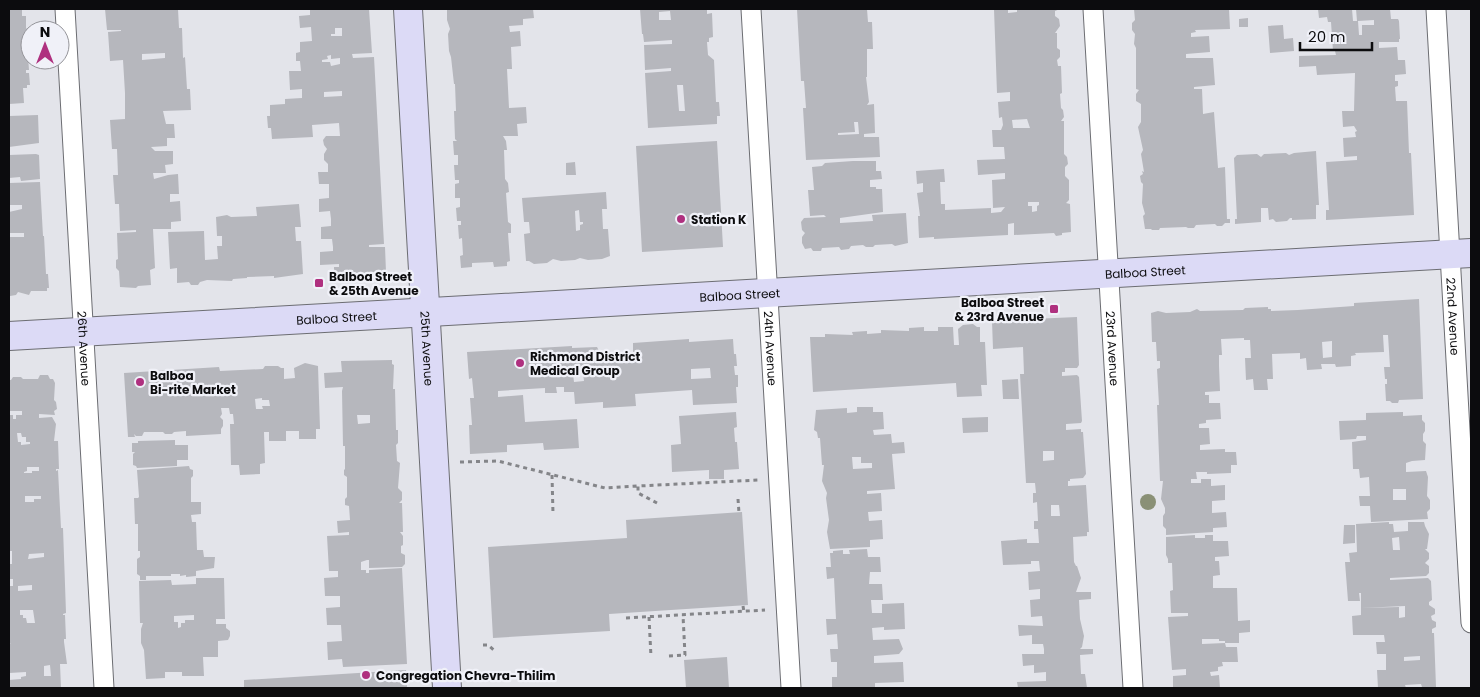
<svg xmlns="http://www.w3.org/2000/svg" width="1480" height="697" font-family="Poppins,sans-serif">
<style>
.building{fill:#b6b7bd;fill-rule:evenodd}
.lines{fill:none;stroke-linecap:round;stroke-linejoin:round}
.street-casing{stroke:#6c6d72;stroke-width:21}
.secondary-casing{stroke:#6c6d72;stroke-width:30}
.path{stroke:#848589;stroke-width:3;stroke-dasharray:4 4;stroke-linecap:butt}
.street{stroke:#fff;stroke-width:19}
.secondary{stroke:#dcdaf6;stroke-width:28}
.tree{fill:#8a9076}
.poi-dot{fill:#af307f;stroke:#f0f1f8;stroke-width:2}
.labels{text-anchor:middle;dominant-baseline:central;stroke-width:4.5;stroke-linejoin:round;paint-order:stroke}
.poi-label{font-size:12px;font-weight:bold;fill:#0c0c0e;stroke:#f0f1f8;text-anchor:start}
.street-label{font-size:12px;fill:#0c0c0e;stroke:#f0f1f8}
</style>
<rect width="100%" height="100%" fill="#e3e4ea"/>
<path class="building" d="M9 9H22V16H26V28L28 30 27 44 29 45 30 51 28 54H25V57H28L29 70H26V73H29L30 85H27V88H23L24 103 9 104Z
M105 9H178L179 28H182L183 58 185 57 187 89H190L191 110 163 111 166 124H174L175 138H167V146L151 147 155 151H173V164L165 165 166 173H153L154 179 168 175 178 174 179 194H170V202L180 201 181 221 171 222V229H153L155 268 150 270 151 285 138 286 136 288 120 287 119 271 116 268V260L118 259 117 233 136 232V230L120 231 119 204H115L113 175H118L117 149H112L110 120 125 119V93L123 60 110 61 108 32 121 31V30H107ZM165 53V58L142 60V54Z
M310 9H369L372 53 352 54 353 58 374 57 384 244 369 245V247H385L386 272 334 274V267H339V264L320 265V252L333 251V247L332 239H321V227L331 226V219L330 211 319 212V199L329 198V184H319L318 172H328V164L324 160V154L327 149 324 145 323 140 326 136H340L339 123 312 125 313 137 272 139 271 128H268L267 116H270V105L285 104V99L302 98V89L290 90 289 71H301L300 61H296V53L300 52V42L312 41 311 27 300 28 299 16 310 15ZM335 28H342V36H331V34H335ZM331 55V59L340 58V64L331 66 330 62H322V60L328 59 327 56ZM342 91V96L324 97V92Z
M447 9H533L534 18 523 19V25L509 26 510 32 520 31 521 46 511 47 512 69H507L509 108 526 107 527 123 517 124 518 136H503L506 141 507 150H504L505 179 508 183 509 192 506 193 508 222 511 224V233H508L510 261 507 262V266L494 267 493 262 472 263V267L461 268 460 256 463 255 462 238 459 239 458 225H461V221H457L456 208 460 207V198H455V184L459 183V180H455L454 165H458V155H454L453 141H457L455 139 454 111H456L455 84H454L451 57 449 51 448 34 450 29 447 20Z
M640 9H707V14L712 13 713 37 709 38V42H707L708 55 714 60 716 102H719L720 116H717V124L648 128 645 73 671 71V68L645 70 644 45 672 44V40L644 42 643 34H642ZM670 11 671 20H659V12ZM677 85H683L685 111H679Z
M797 9H867L868 22H872L873 49H867V77H866L869 102 867 105 874 104 875 133 864 134V137H879L880 157 806 160 803 108H806L804 81H801ZM854 122H858L859 134 838 135V133L855 132Z
M994 9H1008V13L1017 12V9H1060L1055 11V16L1059 19 1060 26 1055 33H1057V48L1060 50V57L1057 60 1058 66H1061L1062 93 1060 94 1061 108 1063 110 1064 117 1061 121H1064V154L1067 157 1068 164 1065 167V176L1069 180V200L1066 203 1070 204 1071 232 1062 233V235L1056 236 1054 233 1014 235V223L1008 224V235L934 239V237L919 238 918 216H920L917 193 923 192V183L917 184 916 171 944 169 945 182H940L941 204H945V210L991 208V213L1001 212 1005 207 993 208 992 180 1005 179V173L978 175 977 160 1005 159 1004 147H993L992 130H1001L1003 125 1002 117 999 118 998 102 1010 101V92L997 93ZM1027 119 1030 128H1013L1012 120ZM1028 202H1039V205L1037 206V211L1032 212V206H1028Z
M1134 9H1229L1230 29 1195 30 1196 32 1191 33V37L1209 36 1210 52 1186 54V58H1213L1215 85 1194 87V89H1202L1203 114 1214 112 1218 168 1225 167 1227 219H1230V223H1225L1222 226H1217L1215 224 1196 225 1194 228H1188L1186 227 1160 228 1159 230H1152L1151 229H1145L1143 216 1145 214 1142 203 1143 184 1141 182 1140 176 1143 174 1142 171 1144 172 1141 154 1143 150 1138 127 1141 122V104L1136 101V94L1139 90 1136 89V48L1134 44 1135 34 1132 30V23L1135 20Z
M1318 9H1352L1353 21H1357L1356 9H1390L1391 19H1398L1399 21 1400 39H1399V42H1379V48L1397 47 1398 60H1405L1406 74 1395 75V81H1398V86L1395 87 1396 101H1407L1409 153H1411L1414 215 1326 220V210H1329L1326 162 1357 160V156L1344 157 1343 138 1356 137 1355 132 1357 131 1354 126 1343 127 1342 111H1354L1355 73 1317 75 1316 66 1299 67V56L1336 55 1335 51H1333L1331 22H1328L1327 17 1319 18ZM1374 20V25H1362V35H1359L1358 21Z
M1248 18V27H1239V19Z
M1283 25 1284 39 1293 38 1294 51 1270 53 1268 26Z
M38 115 39 143 9 147V116Z
M717 141 723 247 642 252 636 146Z
M1316 151 1319 205H1316V219L1292 220V218H1290L1287 221 1276 222 1273 219 1269 220 1268 208H1261V222L1235 224V219H1237L1234 158 1237 155 1257 154 1261 157 1264 154 1286 153 1289 155 1294 153Z
M36 154 39 155 40 179 21 181 20 177 9 178V155Z
M853 161H876V171H881L882 179 870 180V187H876V189H882L883 212 840 218V223L873 221 872 215 906 213 908 243 895 246 892 244 875 245 873 247H866L863 245 851 246 849 249 841 250 839 247 822 248 821 251H813L811 248 805 249 802 243V237L805 233 802 230 801 222 804 218 826 217 824 215 810 216 808 190H814L812 167 822 166 825 163Z
M575 162 576 175H566V163Z
M40 182 43 236H44L46 274H48L49 288H47V291H31L29 295 18 292 16 295 10 296 9 293V237H24V233H9V212L22 209V205H9V183Z
M606 192 607 209H602L603 229H608L610 256 602 259 588 260 580 258 575 260 561 261 553 259 547 263 534 264 529 261H526L524 234 530 233 529 222H524L522 198ZM579 210 580 222H583V224L580 225V230L576 231 575 211Z
M299 204 301 227H295L296 241H301L303 274 274 278V276L247 277V278L233 279 232 281 207 280 200 282 198 285H191L189 282 177 283V268L170 269 168 232 204 231 205 260 218 259 217 246H222V236H217L216 217 227 215 231 217 257 216 256 207Z
M1419 299 1423 399 1399 400 1398 403H1392L1390 401H1386L1385 384H1387V379H1385L1384 367H1390L1388 335H1383L1384 352 1355 353 1356 355 1351 356V366L1336 367 1335 364H1321L1322 369 1307 370 1306 358 1300 359V353L1272 354 1273 379H1267L1268 390H1254L1253 379 1246 380 1245 358H1251L1250 340H1244V338L1221 339 1222 355H1219V366L1220 391 1205 392V395H1209V403H1220L1221 419 1206 420V423L1199 424V428H1209L1210 444 1200 445V450L1225 449V452H1236L1237 465H1231V473L1207 474V472H1196L1197 479H1191V483H1201V479H1211V486L1225 485V500L1212 501V513L1226 512 1227 527 1213 528V532L1166 535V529L1163 526V516L1165 513V508L1161 499 1163 481H1160L1157 405H1159L1157 369 1160 368V361H1157L1156 342H1152L1151 313 1158 311 1166 313 1190 312 1197 309 1200 311 1243 310 1245 308 1268 307V309H1271V311L1298 310 1354 306V303ZM1332 341V357L1323 358 1322 342Z
M1077 317 1079 365 1077 368H1065V372H1062V376L1077 375 1079 377 1082 421 1081 423 1066 424V430L1081 429V432H1083L1086 474 1083 478 1070 479V481H1068V486L1086 485 1089 532H1087V536L1073 537 1074 562 1076 566H1077L1081 578 1076 592H1091V599L1079 600 1080 619 1084 636 1082 647 1080 649H1093V654L1080 655 1081 674H1085L1087 688H1018L1017 682 1046 681V672L1034 673V665L1023 666 1022 654H1044V649L1043 644H1032V635L1019 636 1018 625 1043 626 1042 616 1031 617 1030 600 1040 599V589L1029 590 1028 572 1040 571 1039 561H1031V564L1003 565 1001 541 1027 539V543H1039L1038 529H1034V521H1038L1037 502 1033 503V493H1036L1035 483H1026L1020 374H1024L1023 347 993 349 992 321ZM1043 451H1054V460L1043 461ZM1051 505H1059L1060 516H1051Z
M973 324 977 327H980V342H985L987 385H981L982 396 957 397 956 383 813 392 810 337H825V334L853 335 852 332 867 331V334L881 333V330L909 331V328L924 327V331H938V327H953L954 345H959L958 329 963 325Z
M689 339V342L733 339 734 354H736L737 366H734L735 375H738V387H736L737 403 693 405 692 390 635 394 636 406 603 408V402L575 404 574 392H564V387H556L557 393H545V388L498 391V397L523 395 525 422 577 419 579 448 544 450 543 443 507 445V452L470 454 469 425H472L470 398H474L472 378 469 379 467 352 572 346V348L597 347 601 355 633 354V343ZM710 368 711 378 691 379V369ZM583 373 584 381 574 382 573 374Z
M392 360V364L394 365 393 389H395L396 430H398V443L396 445 397 461 400 463 398 488 402 492V500L399 503H402L403 532H400L403 536V545L401 546V553L405 555V564L402 567 369 568V560H367L361 562V570H366V573H369V570L402 568 407 664 343 667 342 659 328 660 327 642 342 641 341 625H327L326 608 340 607V596H325L324 578 338 577V571H329L327 536 349 535V532L338 533 337 521 350 520 349 506 345 505V499L347 497V477L344 475V470L345 469V446H343L342 391 343 387 325 388 324 373 342 372 341 361ZM357 415H370V423L358 424Z
M305 363 318 366 320 429H316V439H299V431H286V441H269V432H264L265 463 260 464V474L240 475 239 465H231L230 424H234L233 414H230L229 408H221L222 414 220 417 223 420V426L221 429V434L186 436V431L174 432 172 434H165L163 432H144L142 436H136L134 434 135 437H128L124 373 219 367 220 371 263 369 265 366H278L281 368H284V379L295 378 294 368ZM262 398V400H269L270 406H262L263 409H256L255 399Z
M40 375H48L50 379H53L55 383 54 400 56 402 57 409 54 411 55 415 39 414V418L52 417 56 424 54 441H58L59 469H56V471L58 470 61 528H63L66 613 63 614V615H65L66 639H64V642L67 664H60L61 688H9V680L21 679V677L26 676V672L9 673V644H11L9 643V586H13V579H9V564H12V551H9V536H10L9 522V415H13V419H16V415H22V411H9V380H11L13 377H21L23 379H38ZM17 433H21L22 437H26V442H30V444L21 445V442H18ZM27 467H39V471H32V473H24V472L27 471ZM25 496H41V499H34V502H25ZM44 553V557L28 559 29 554ZM32 585V590L18 591V586ZM20 610H33L35 623H27L26 618H23V615H20ZM50 665 51 676H44V666Z
M1018 379 1019 399H1003L1002 380Z
M857 407H873V412H883L884 429 873 430 874 435 891 434 892 443 904 442 905 453 892 454 895 489 867 491V494L881 493 882 511 868 512 869 521 882 520 883 539 870 540V547L830 549 827 532 829 520 826 498 827 493 822 481 824 465H822L820 438H818L817 432 814 430 816 410 847 408V413L857 412ZM852 457H861V463H872V468L853 469Z
M736 412 737 427 734 428 735 442H737L739 469 724 470V479H709V470L672 472 671 445 681 444 679 416Z
M1403 412V416L1422 415V420L1425 423V431L1423 434V441L1426 444 1425 460 1412 461 1406 463V472L1426 471 1428 477 1427 496 1430 500V509L1427 512 1428 519 1371 522 1370 506H1360L1359 496H1370L1369 477 1360 478 1359 469H1353L1352 442 1366 440V436H1357L1356 439 1340 440 1339 421 1366 420V413ZM1393 489H1406V500H1393Z
M988 417V432L963 433 962 418Z
M175 440V445H188V460H177V466L137 468 136 466 133 465V454L135 452H132V443H138V441Z
M189 466 190 469 193 470V476L191 478V502H201V514L191 515 192 522H196L197 550H203L204 557H215L214 568 196 571V576L186 577V575L180 576V574H171V576H146V580H140V576L137 574V559L140 557V551H138V524H135L134 498H138L139 497 137 470Z
M742 512 748 605 609 614 610 631 493 638 488 547 627 538 626 520Z
M1389 522V524H1393L1394 532 1408 531V522H1424L1425 526 1429 534 1427 549H1425L1429 553V559L1425 563 1429 566V573L1426 576 1390 578V580L1428 578 1431 581 1432 600 1429 602V605L1435 609V614L1431 616 1432 620 1436 622V627L1432 629V633H1434L1436 687H1422L1421 684 1405 685 1406 688H1378L1377 670H1386V654H1377L1376 642H1385L1384 635H1353L1352 616 1361 615V608L1399 607V618L1405 617V606L1361 608V593H1359L1360 601H1348L1345 562H1350L1349 553 1357 552 1356 524ZM1399 537 1400 550H1393L1392 538ZM1420 656V660L1404 661V657Z
M1344 525H1355V543L1343 544Z
M1195 535V538H1205V535H1213V541H1228L1229 556 1215 557V561H1219L1220 575 1213 576V588H1237L1238 621 1250 620V632L1239 633V643H1225L1226 647H1237L1238 662H1222L1223 666 1218 667V671L1210 672 1211 676 1219 675 1220 688H1173V676L1186 675V669L1172 670 1168 617 1188 616V613H1171L1170 591 1173 590 1172 563H1168V559L1166 555V537ZM1202 639H1219V641H1225V643L1202 644Z
M867 549 868 557H880L881 572H870L869 584H882L883 600H871L872 613H882V604L904 603 905 629 884 630V627L872 628 873 640 899 639 903 649 899 654 874 656V663L903 662 904 682 875 683V688H832V677H837V662H831L830 649H838L837 634 827 635 826 619H836L834 578 827 579 826 567H831L830 553H833V551L843 550V554H850L849 550Z
M196 578H224L225 619H216V624H226V628L230 631V636L228 640 218 641V657H203L204 676H182V672H165V678L146 679 144 650 141 643V629L143 623H140L139 581 171 580 172 585 196 584ZM194 615V620H185V623H181V627L178 628V622H174V616Z
M727 657 729 688H686L684 660Z
M406 670 407 688H244V680Z"/>
<g class="lines">
<g class="street-casing">
<g id="street">
<path id="s1" d="M65 9 104 688"/>
<path id="s2" d="M751 9 791 688"/>
<path id="s3" d="M1093 9 1133 688"/>
<path id="s4" d="M1436 9 1471 623"/>
</g>
</g>
<g class="secondary-casing">
<g id="secondary">
<path id="s5" d="M408 9 447 688"/>
<path id="s6" d="M9 336 1471 253"/>
</g>
</g>
<path class="path" d="M460 462 498 461 605 488 638 486
M552 475 553 514
M738 499 739 513
M657 503 638 493V486L759 480
M743 606 744 612
M649 617 651 657
M626 618 765 610
M483 645H488L495 651
M669 656 685 655 683 615"/>
<use href="#street" class="street"/>
<use href="#secondary" class="secondary"/>
</g>
<circle class="tree" cx="1148" cy="502" r="8"/>
<g class="poi-dot">
<circle cx="681" cy="219" r="5"/>
<rect x="314" y="278" width="10" height="10" rx="2.5"/>
<rect x="1049" y="304" width="10" height="10" rx="2.5"/>
<circle cx="520" cy="363" r="5"/>
<circle cx="140" cy="382" r="5"/>
<circle cx="366" cy="675" r="5"/>
</g>
<g class="labels">
<g class="poi-label">
<text x="691" y="219">Station K</text>
<text x="329" y="276">Balboa Street<tspan x="329" dy="14">&amp; 25th Avenue</tspan></text>
<text x="1044" y="302" text-anchor="end">Balboa Street<tspan x="1044" dy="14">&amp; 23rd Avenue</tspan></text>
<text x="530" y="356">Richmond District<tspan x="530" dy="14">Medical Group</tspan></text>
<text x="150" y="375">Balboa<tspan x="150" dy="14">Bi-rite Market</tspan></text>
<text x="376" y="675">Congregation Chevra-Thilim</text>
</g>
<g class="street-label">
<text stroke="none"><textPath href="#s6" startOffset="1138">Balboa Street</textPath></text>
<text stroke="none"><textPath href="#s6" startOffset="732">Balboa Street</textPath></text>
<text stroke="none"><textPath href="#s4" startOffset="308">22nd Avenue</textPath></text>
<text stroke="none"><textPath href="#s6" startOffset="328">Balboa Street</textPath></text>
<text stroke="none"><textPath href="#s1" startOffset="340">26th Avenue</textPath></text>
<text stroke="none"><textPath href="#s5" startOffset="340">25th Avenue</textPath></text>
<text stroke="none"><textPath href="#s3" startOffset="340">23rd Avenue</textPath></text>
<text stroke="none"><textPath href="#s2" startOffset="340">24th Avenue</textPath></text>
</g>
</g>
<rect width="1480" height="697" fill="none" stroke="#0c0c0e" stroke-width="20"/>
<g transform="translate(45 45)"><circle r="24" fill="#f0f1f8" stroke="#95959a"/>
<path d="M0-4L9 19L0 12L-9 19Z" fill="#af307f"/>
<text y="-8" font-size="14" font-weight="bold" text-anchor="middle" fill="#0c0c0e">N</text>
</g>
<path d="M1300 42v8h72v-8" fill="none" stroke="#0c0c0e" stroke-width="2.5"/>
<text x="1308" y="42" font-size="15" fill="#0c0c0e" stroke="#f0f1f8" stroke-width="4" paint-order="stroke">20 m</text>
</svg>
